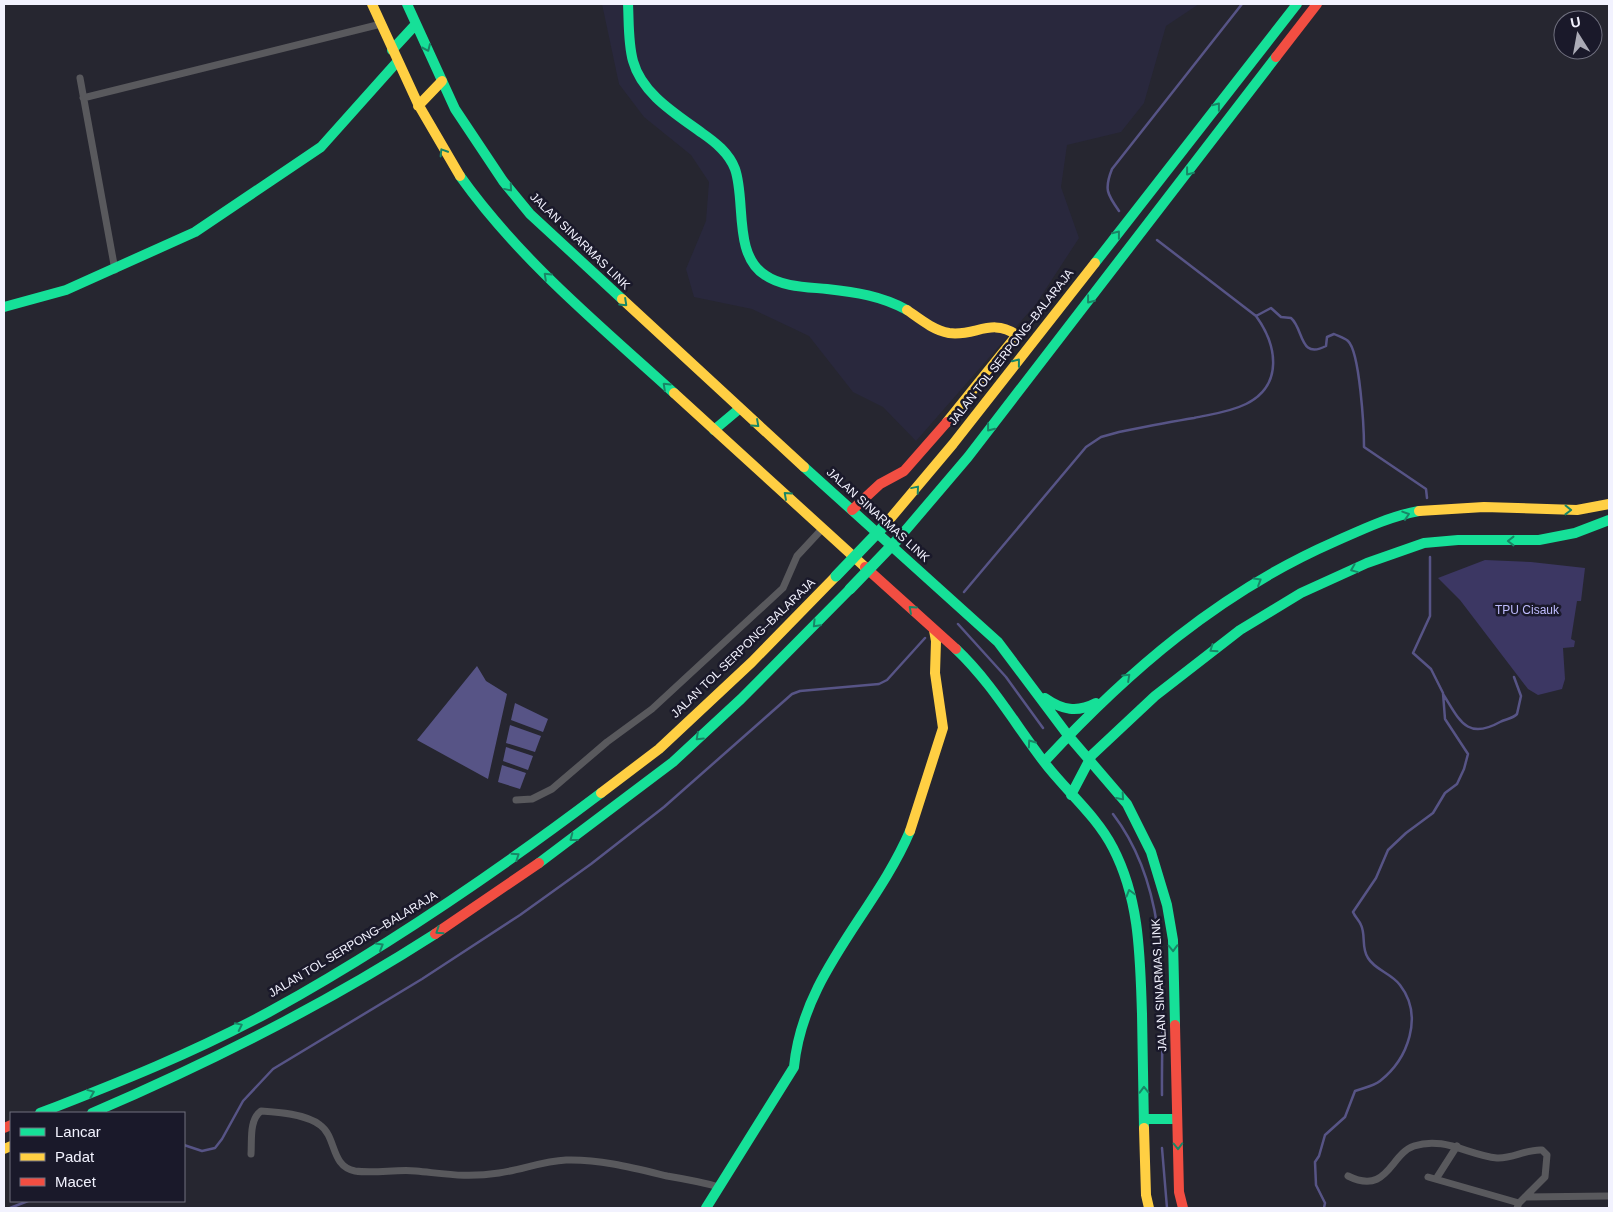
<svg xmlns="http://www.w3.org/2000/svg" width="1613" height="1212" font-family="Arial,sans-serif">
<style>
.built{fill:#29283d}
.green{fill:#3c3763}
.water{fill:#575486}
.lines{fill:none;stroke-linecap:round;stroke-linejoin:round}
.stream{stroke:#575486;stroke-width:2.5}
.street{stroke:#59595d;stroke-width:7}
.fast{stroke:#16e098;stroke-width:10}
.slow{stroke:#ffcf43;stroke-width:10}
.jam{stroke:#f24e42;stroke-width:10}
.fast-bridge{stroke:#16e098;stroke-width:11}
.oneway{stroke:#188666}
.labels{text-anchor:middle;dominant-baseline:central;stroke-width:5;stroke-linejoin:round;paint-order:stroke}
.street-label{font-size:12px;fill:#f2f2fe;stroke:#1a192a}
.park-label{font-size:12px;fill:#bfbcfe;stroke:#1a192a}
</style>
<rect width="100%" height="100%" fill="#262630"/>
<path class="built" d="M602 4H1199L1166 26 1144 103 1121 132 1067 145 1061 187 1079 238 1036 304 916 441 883 407 853 392 809 336 752 309 694 297 686 269 706 221 709 182 691 155 644 117 619 84Z"/>
<path class="green" d="M1485 560 1531 562 1585 568 1581 601H1577L1571 639 1575 641 1574 647 1563 648 1565 679 1562 689 1538 695 1528 689 1460 600 1438 578Z"/>
<path class="water" d="M477 666 486 681 507 694 488 779 417 740Z
M515 703 548 719 543 732 511 720Z
M510 725 541 736 535 752 506 743Z
M506 747 533 756 528 770 503 761Z
M502 765 526 773 520 789 498 782Z"/>
<g class="lines">
<path class="stream" d="M1119 211C1107 194 1104 189 1112 169L1242 4
M1256 316 1271 308 1281 317 1291 318C1304 329 1299 360 1326 346L1327 337 1334 334C1338 336 1345 338 1348 341 1360 352 1364 429 1364 447L1426 489 1427 498
M964 592 1086 447 1101 437 1119 432C1144 427 1169 422 1194 418 1212 414 1230 412 1246 404 1284 385 1277 345 1256 316L1157 240
M958 624 1006 677 1043 728
M1443 694C1459 719 1466 741 1500 722 1506 719 1512 719 1517 714L1521 696 1514 677
M1113 814C1174 894 1161 1001 1162 1095
M184 1145 202 1151 215 1148 222 1139 243 1101 273 1069 422 979 520 915 591 864 664 807 792 694 800 691 879 684 887 680 925 638
M1162 1148 1167 1208
M10 1208 28 1201
M1324 1208 1325 1203 1316 1185 1315 1162 1319 1156 1325 1135 1345 1117 1355 1091C1363 1088 1374 1086 1380 1081 1408 1059 1424 1016 1400 985 1391 973 1375 970 1368 958 1361 948 1366 935 1361 925 1359 920 1355 917 1353 912L1376 878 1388 850 1406 833 1433 813 1445 793 1457 784 1464 769 1468 754 1445 719 1443 693 1431 669 1413 653 1430 616V557"/>
<path class="street" d="M80 78 115 270
M83 98 381 24
M516 800 532 799 552 789 607 742 652 709 783 588 797 556 823 528
M251 1154C252 1140 249 1120 261 1111 278 1112 306 1114 320 1125 337 1137 330 1166 355 1171 375 1174 396 1169 416 1171 447 1174 467 1178 499 1173 521 1170 543 1161 566 1160 600 1159 634 1168 667 1176 685 1179 702 1182 719 1187
M1348 1176C1388 1196 1390 1154 1414 1146 1444 1136 1468 1155 1497 1158 1512 1159 1526 1149 1542 1150L1547 1155 1545 1177 1519 1203 1517 1208
M1428 1177 1519 1203
M1436 1179 1457 1146
M1525 1197 1609 1196"/>
<path class="fast" d="M407 4 455 109 503 181 530 214 622 299
M628 4C629 22 628 43 633 61 642 94 676 114 702 133 715 142 729 153 735 169 746 200 733 255 765 275 782 287 807 287 827 289 855 292 882 296 907 310
M392 50 416 24
M460 176C520 260 598 324 674 393
M1095 263 1297 4
M4 307 66 290 195 232 321 147 397 62
M714 430 739 409
M804 467 998 642 1067 734 1127 804 1151 852 1167 905 1173 940 1175 1025
M899 538 968 457 1276 57
M956 649C991 682 1015 724 1044 762 1066 791 1096 815 1113 848 1140 900 1140 957 1142 1014 1143 1052 1143 1090 1144 1128
M1045 698C1062 710 1077 713 1096 703
M1044 762C1128 671 1220 592 1334 542 1361 530 1390 516 1419 511
M1071 795 1092 755 1155 696 1240 630 1301 593 1367 563 1424 543 1458 540H1539L1575 533 1609 520
M539 863 673 762 741 699 850 589
M40 1113C118 1083 195 1052 269 1012 385 948 495 873 601 793
M92 1113C211 1062 326 1004 435 934
M1144 1119H1177
M706 1208 794 1067C803 974 875 913 910 831"/>
<path class="slow" d="M372 4 418 104 460 176
M418 106 442 81
M622 299 804 467
M907 310C920 319 933 330 949 333 975 337 991 317 1017 335L947 422
M674 393 865 567
M1419 511 1484 507 1577 510 1609 504
M884 526 953 444 1095 263
M601 793 659 749 752 662 836 576
M910 831 943 728 935 673 936 641 934 630
M1144 1128 1146 1195 1149 1208
M4 1149 11 1146"/>
<path class="jam" d="M1276 57 1317 4
M852 510 880 484 904 471 947 422
M865 567 956 649
M435 934 539 863
M1175 1025 1179 1192 1183 1208
M4 1128 11 1125"/>
<path class="fast-bridge" d="M836 576 884 526
M850 589 899 538"/>
</g>
<defs><path id="oneway-chevron" d="M-2-3.5L2.5 0L-2 3.5" fill="none" stroke-width="1.6" stroke-linecap="round" stroke-linejoin="round" transform="scale(1.25)"/></defs>
<g class="oneway">
<use href="#oneway-chevron" transform="translate(427 48) rotate(66)"/>
<use href="#oneway-chevron" transform="translate(1217 106) rotate(-52)"/>
<use href="#oneway-chevron" transform="translate(443 152) rotate(-122)"/>
<use href="#oneway-chevron" transform="translate(1189 172) rotate(128)"/>
<use href="#oneway-chevron" transform="translate(509 188) rotate(50)"/>
<use href="#oneway-chevron" transform="translate(1117 234) rotate(-52)"/>
<use href="#oneway-chevron" transform="translate(547 276) rotate(-137)"/>
<use href="#oneway-chevron" transform="translate(1090 300) rotate(128)"/>
<use href="#oneway-chevron" transform="translate(624 303) rotate(43)"/>
<use href="#oneway-chevron" transform="translate(1017 362) rotate(-52)"/>
<use href="#oneway-chevron" transform="translate(666 386) rotate(-137)"/>
<use href="#oneway-chevron" transform="translate(756 424) rotate(42)"/>
<use href="#oneway-chevron" transform="translate(990 428) rotate(128)"/>
<use href="#oneway-chevron" transform="translate(916 489) rotate(-50)"/>
<use href="#oneway-chevron" transform="translate(787 495) rotate(-138)"/>
<use href="#oneway-chevron" transform="translate(1568 510) rotate(1)"/>
<use href="#oneway-chevron" transform="translate(1406 515) rotate(-18)"/>
<use href="#oneway-chevron" transform="translate(1511 541) rotate(-180)"/>
<use href="#oneway-chevron" transform="translate(1354 569) rotate(158)"/>
<use href="#oneway-chevron" transform="translate(1258 581) rotate(-31)"/>
<use href="#oneway-chevron" transform="translate(912 609) rotate(-138)"/>
<use href="#oneway-chevron" transform="translate(816 624) rotate(134)"/>
<use href="#oneway-chevron" transform="translate(1213 649) rotate(145)"/>
<use href="#oneway-chevron" transform="translate(1127 677) rotate(-43)"/>
<use href="#oneway-chevron" transform="translate(699 737) rotate(137)"/>
<use href="#oneway-chevron" transform="translate(1031 743) rotate(-125)"/>
<use href="#oneway-chevron" transform="translate(1121 797) rotate(49)"/>
<use href="#oneway-chevron" transform="translate(573 838) rotate(143)"/>
<use href="#oneway-chevron" transform="translate(516 856) rotate(-34)"/>
<use href="#oneway-chevron" transform="translate(1130 893) rotate(-106)"/>
<use href="#oneway-chevron" transform="translate(439 931) rotate(146)"/>
<use href="#oneway-chevron" transform="translate(380 946) rotate(-30)"/>
<use href="#oneway-chevron" transform="translate(1173 948) rotate(88)"/>
<use href="#oneway-chevron" transform="translate(239 1026) rotate(-26)"/>
<use href="#oneway-chevron" transform="translate(1144 1090) rotate(-91)"/>
<use href="#oneway-chevron" transform="translate(91 1093) rotate(-22)"/>
<use href="#oneway-chevron" transform="translate(1178 1146) rotate(89)"/>
</g>
<g class="labels">
<g class="street-label">
<text transform="translate(580 241) rotate(44)">JALAN SINARMAS LINK</text>
<text transform="translate(1011 347) rotate(-52)">JALAN TOL SERPONG–BALARAJA</text>
<text transform="translate(878 515) rotate(42)">JALAN SINARMAS LINK</text>
<text transform="translate(743 648) rotate(-44)">JALAN TOL SERPONG–BALARAJA</text>
<text transform="translate(353 944) rotate(-31)">JALAN TOL SERPONG–BALARAJA</text>
<text transform="translate(1159 985) rotate(-93)">JALAN SINARMAS LINK</text>
</g>
<g class="park-label">
<text x="1527" y="610">TPU Cisauk</text>
</g>
</g>
<rect width="1613" height="1212" fill="none" stroke="#f2f2fe" stroke-width="10"/>
<rect x="10" y="1112" width="175" height="90" fill="#1a192a" stroke="#70707f"/>
<rect x="20" y="1128" width="25" height="8" fill="#16e098" stroke="#70707f"/>
<text x="55" y="1137" font-size="15" fill="#f2f2fe">Lancar</text>
<rect x="20" y="1153" width="25" height="8" fill="#ffcf43" stroke="#70707f"/>
<text x="55" y="1162" font-size="15" fill="#f2f2fe">Padat</text>
<rect x="20" y="1178" width="25" height="8" fill="#f24e42" stroke="#70707f"/>
<text x="55" y="1187" font-size="15" fill="#f2f2fe">Macet</text>
<g transform="translate(1578 35) rotate(349)"><circle r="24" fill="#1a192a" stroke="#70707f"/>
<path d="M0-4L9 19L0 12L-9 19Z" fill="#ababb6"/>
<text y="-8" font-size="14" font-weight="bold" text-anchor="middle" fill="#f2f2fe">U</text>
</g>
</svg>
